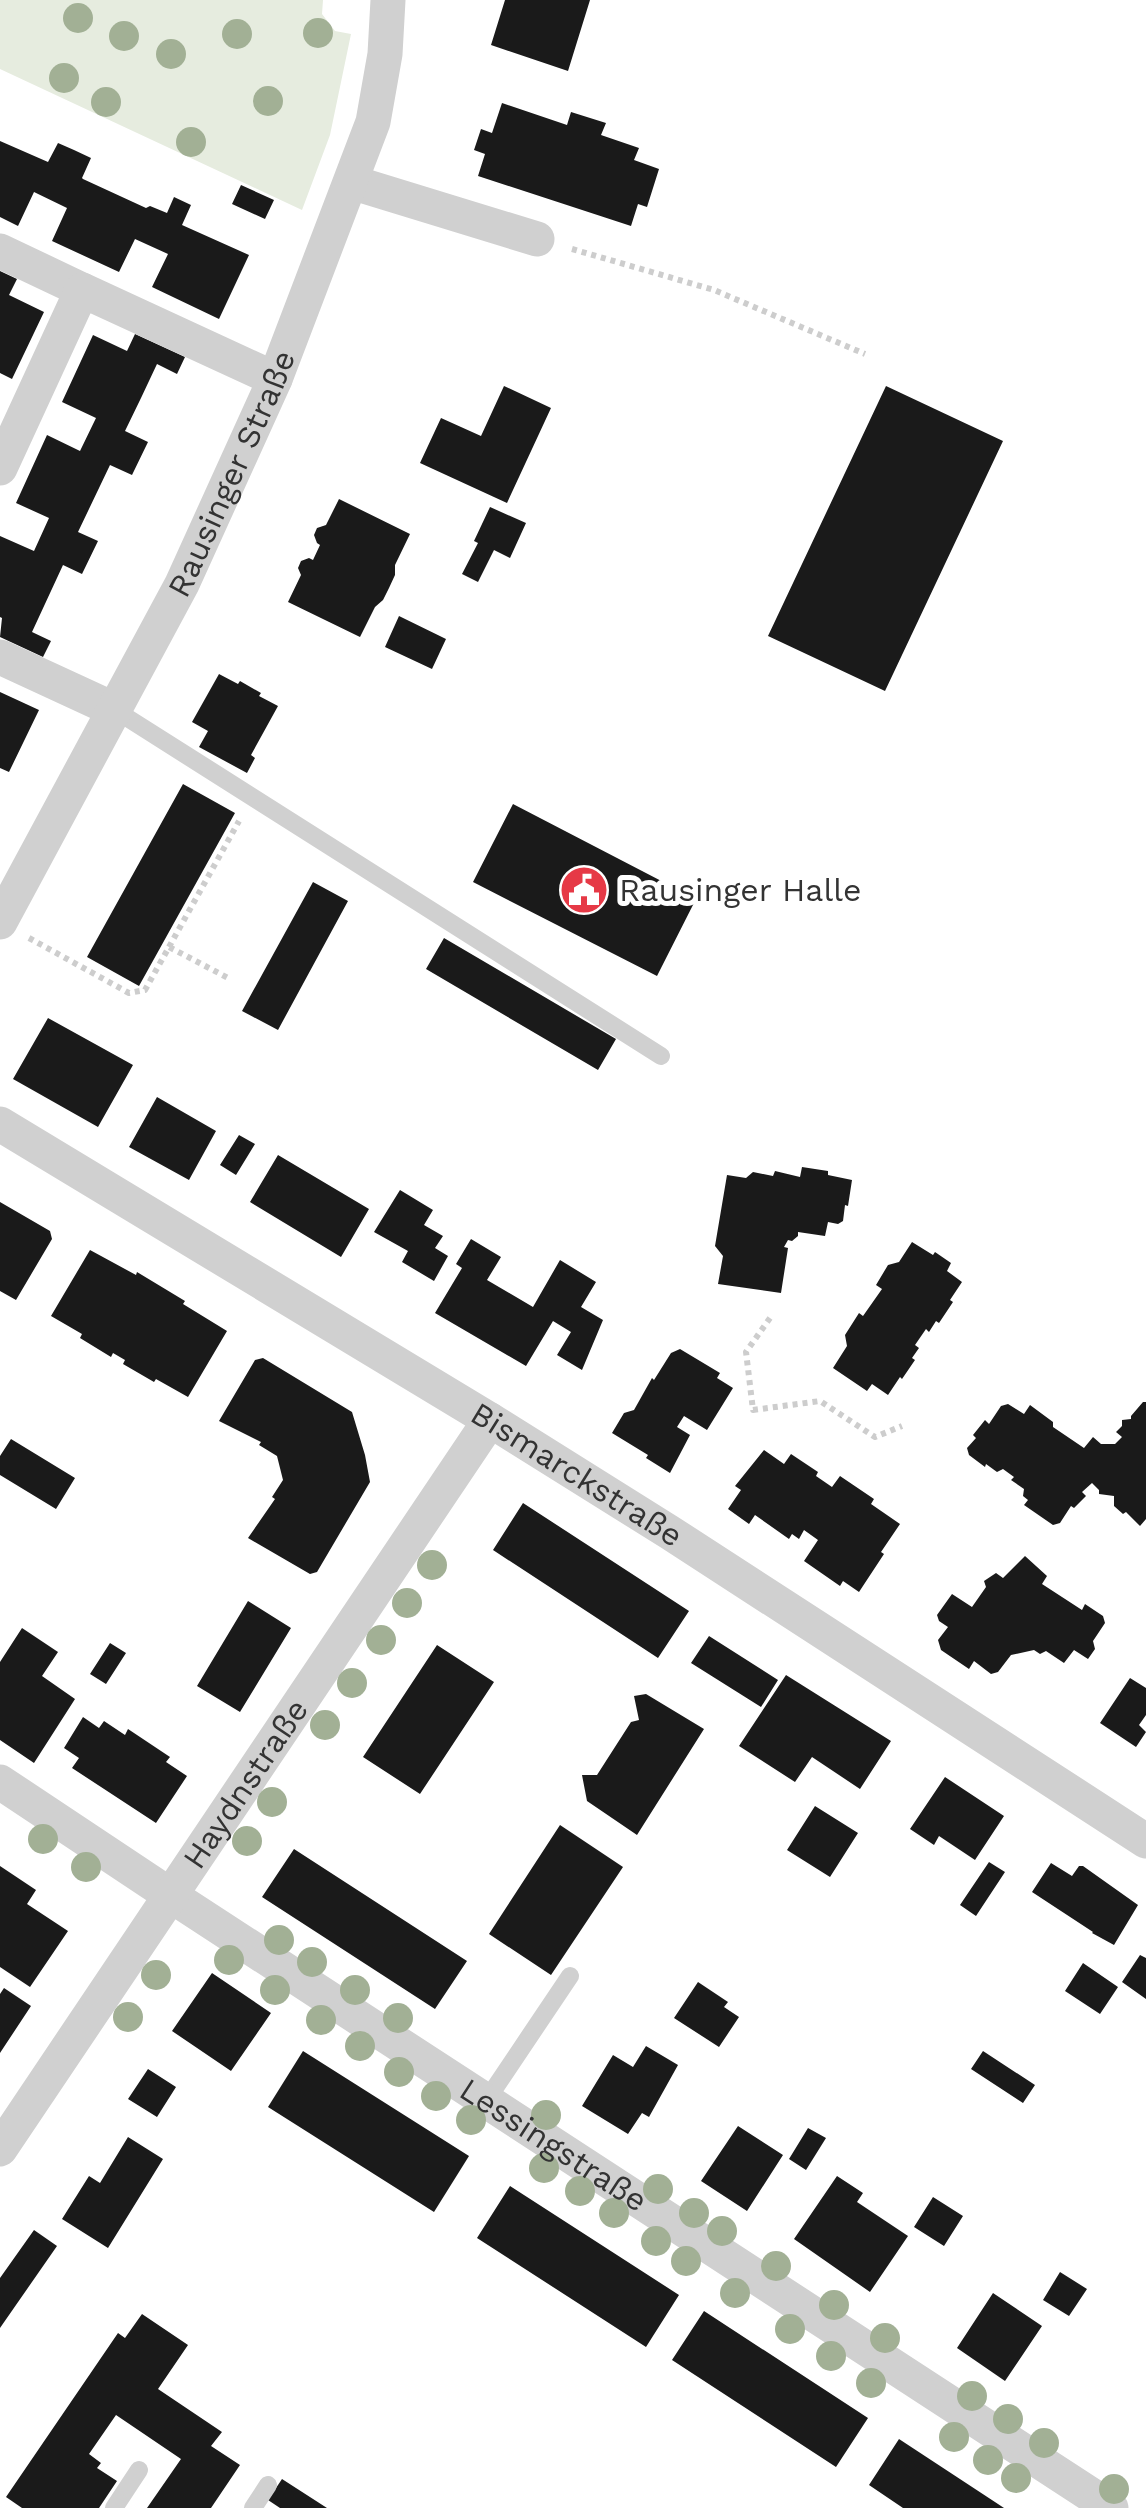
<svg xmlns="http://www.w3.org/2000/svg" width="1146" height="2508" font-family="'Work Sans',sans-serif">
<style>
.green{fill:#e6ecdf}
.building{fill:#1a1a1a}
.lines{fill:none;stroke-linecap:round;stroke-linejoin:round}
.path{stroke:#cdcdcd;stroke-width:6;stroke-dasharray:5 5;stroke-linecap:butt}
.service{stroke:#d0d0d0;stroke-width:18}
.minor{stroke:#d0d0d0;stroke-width:35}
.tree{fill:#a2b095}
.labels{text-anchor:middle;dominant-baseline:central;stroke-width:10;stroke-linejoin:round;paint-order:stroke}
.street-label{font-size:32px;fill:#333;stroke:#fff}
.poi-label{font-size:32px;fill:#333;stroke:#fff;text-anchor:start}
</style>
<rect width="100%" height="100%" fill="#fff"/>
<path class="green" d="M0 0H323L322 14 335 31 351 34 330 135 302 210 0 69Z"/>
<path class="building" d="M505 0H590L568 71 491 45Z
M502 103 567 125 571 112 606 123 601 135 639 148 634 160 659 169 647 207 638 204 631 226 478 176 485 154 474 150 481 129 492 133Z
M0 141 48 162 58 143 74 150 91 158 82 178 83 179 146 208 150 206 167 213 174 197 191 205 182 225 249 255 219 319 152 287 168 254 135 239 119 272 52 241 67 208 34 192 18 226 0 217Z
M241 185 274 200 265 219 232 204Z
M0 271 17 279 9 295 44 312 12 379 0 373Z
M135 334 185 357 177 374 157 364 141 398 125 431 148 442 132 475 110 465 78 532 98 541 82 574 63 565 32 632 51 641 43 657 0 637 2 618 0 617V536L34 551 49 518 16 503 47 435 80 451 96 418 62 402 93 335 127 351Z
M504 386 551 408 507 503 420 463 441 418 481 436Z
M886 386 1003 441 885 691 768 636Z
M339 499 410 534 395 565V575L389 588 383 600 375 607 360 637 288 602 301 575 298 568 301 561 309 558 313 560 320 545 317 543 314 535 317 528 326 525Z
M490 507 526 523 510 558 494 550 478 582 462 574 478 543 474 541Z
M399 616 446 639 432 669 385 647Z
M219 674 238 684 240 681 261 693 259 696 278 706 251 755 255 758 247 773 199 747 208 731 192 722Z
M0 692 39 710 9 772 0 768Z
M183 784 235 813 139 986 87 957Z
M513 804 696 899 657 976 473 882Z
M313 882 348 901 278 1030 242 1011Z
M444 938 616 1039 598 1070 426 969Z
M48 1018 133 1065 98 1127 13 1079Z
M157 1097 216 1131 189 1180 129 1147Z
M239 1135 255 1144 236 1175 220 1165Z
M278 1155 369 1209 341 1257 250 1202Z
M802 1167 828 1171V1175L852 1180 848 1206 845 1205 843 1221 838 1224 828 1222 825 1236 798 1232V1236L792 1241 788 1240 784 1247 788 1248 781 1293 718 1284 723 1256 715 1246 727 1175 746 1178 753 1172 773 1176 775 1171 800 1177Z
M400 1190 433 1210 424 1225 443 1236 435 1248 448 1256 434 1281 402 1262 408 1251 374 1232Z
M0 1202 50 1231 52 1239 16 1300 0 1291Z
M471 1239 501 1257 487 1280 533 1307 560 1260 596 1282 581 1307 603 1320 582 1370 557 1355 571 1332 553 1321 526 1366 435 1313 462 1268 456 1264Z
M912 1242 933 1255 935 1252 951 1263 947 1271 962 1282 950 1300 953 1302 939 1323 936 1321 929 1332 926 1329 915 1345 919 1348 912 1358 915 1360 902 1379 900 1377 888 1395 872 1384 867 1391 833 1368 847 1346 845 1335 859 1313 863 1316 882 1289 876 1285 888 1265 899 1262Z
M90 1250 136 1275 137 1272 185 1301 183 1304 227 1331 188 1397 156 1379 154 1382 123 1364 125 1360 113 1353 111 1357 80 1338 82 1334 51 1316Z
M680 1349 720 1373 717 1378 733 1388 707 1430 684 1416 677 1427 690 1435 670 1473 646 1458 648 1455 612 1433 624 1413 634 1410 652 1378 654 1380 671 1353Z
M263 1358 352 1412 365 1455 370 1482 317 1572 310 1574 248 1538 275 1499 272 1497 283 1480 277 1456 259 1445 261 1442 219 1421 255 1360Z
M1143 1402H1146V1519L1140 1526 1126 1512 1123 1514 1114 1506V1496L1099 1494V1490L1092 1483 1082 1492 1086 1496 1074 1508 1071 1506 1060 1523 1053 1525 1024 1505 1028 1500 1023 1496 1024 1489 1011 1480 1014 1477 1003 1469 997 1472 986 1464 985 1467 969 1455 967 1448 976 1438 973 1435 985 1420 989 1424 1001 1406 1008 1404 1024 1414 1030 1405 1053 1422V1427L1084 1448 1093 1437 1101 1444H1115L1122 1437 1116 1432 1122 1426V1420L1131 1419V1416Z
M11 1439 75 1478 56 1509 0 1475V1456Z
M764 1450 784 1464 791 1454 818 1472 816 1476 832 1487 840 1476 874 1499 871 1504 900 1524 881 1552 884 1554 859 1592 843 1581 840 1586 804 1561 818 1540 804 1530 799 1539 792 1534 789 1539 755 1515 749 1524 728 1509 741 1490 735 1486Z
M523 1503 689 1611 658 1658 493 1550Z
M1025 1556 1047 1576 1042 1584 1082 1610 1085 1604 1103 1616 1105 1623 1093 1641 1095 1649 1088 1659 1074 1650 1064 1663 1046 1651 1040 1654 1034 1650 1011 1655 998 1672 991 1674 974 1661 969 1669 941 1650 938 1640 948 1627 939 1621 937 1615 952 1594 972 1607 986 1587 984 1581 996 1573 1003 1578Z
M248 1601 291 1628 240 1712 197 1686Z
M22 1628 58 1652 42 1676 75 1699 34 1763 0 1740V1662Z
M709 1636 778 1680 761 1707 691 1663Z
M110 1643 126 1653 106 1684 90 1674Z
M437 1645 494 1682 420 1794 363 1757Z
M786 1675 891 1741 860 1789 812 1757 795 1782 739 1746Z
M1130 1678 1146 1688V1715L1139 1725 1146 1732 1136 1747 1100 1723Z
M646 1694 704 1729 637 1835 587 1801 582 1775H597L631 1722 639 1720 634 1696Z
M83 1717 99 1728 104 1721 125 1735 128 1729 170 1757 166 1762 187 1776 156 1823 72 1768 79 1758 64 1748Z
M945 1777 1004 1816 975 1860 939 1836 934 1845 910 1829Z
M815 1806 858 1833 830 1877 787 1850Z
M560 1825 623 1867 551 1975 489 1934Z
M294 1849 467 1961 435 2009 262 1897Z
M989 1862 1005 1872 976 1916 960 1905Z
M1051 1863 1072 1876 1079 1866H1083L1138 1905 1114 1945 1092 1933 1093 1932 1032 1892Z
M0 1866 36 1890 27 1904 68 1931 30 1987 0 1967Z
M1140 1955 1146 1958V1999L1122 1982Z
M1083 1963 1118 1987 1100 2014 1065 1991Z
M212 1973 271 2013 231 2071 172 2031Z
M698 1982 728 2002 724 2007 739 2017 719 2047 674 2018Z
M4 1988 31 2006 0 2053V1994Z
M646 2046 678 2065 649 2117 642 2113 628 2134 582 2106 613 2055 633 2067Z
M303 2051 469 2156 434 2212 268 2107Z
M983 2051 1035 2085 1023 2103 971 2069Z
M148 2069 176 2087 157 2117 128 2099Z
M738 2126 783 2155 747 2211 701 2181Z
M808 2128 826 2138 806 2170 789 2159Z
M128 2137 163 2159 108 2248 62 2219 89 2176 100 2183Z
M837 2176 863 2193 857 2202 908 2236 870 2292 794 2239Z
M510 2186 679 2295 646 2347 477 2238Z
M933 2197 963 2216 944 2246 914 2227Z
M34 2230 57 2246 0 2328V2278Z
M1060 2272 1087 2289 1069 2316 1043 2300Z
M993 2293 1042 2326 1005 2381 957 2348Z
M704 2311 868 2418 836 2467 672 2360Z
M142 2314 188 2345 158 2389 222 2432 211 2446 240 2465 211 2508H147L181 2459 116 2415 89 2454 101 2463 97 2468 117 2481 99 2508H22L6 2497 118 2333 125 2338Z
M899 2439 998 2504 1004 2508H903L869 2485Z
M282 2479 327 2508H280L268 2500Z"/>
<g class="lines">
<path class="path" d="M572 249 714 290 865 354
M29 938 129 993 145 990 169 947 230 979
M169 947 239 821
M770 1318 746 1352 753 1410 820 1401 875 1437 902 1426"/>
<path class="service" d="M115 710 661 1056
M486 2101 570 1976
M114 2508 139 2470
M253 2508 268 2485"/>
<g class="minor">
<path d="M351 182 537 239"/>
<path d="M0 251 82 290"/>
<path d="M0 468 82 290 275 379"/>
<path d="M0 657 115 710"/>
<path id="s1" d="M0 922 182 584 275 379 373 122 385 54 388 0"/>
<path id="s2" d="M0 1124 490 1420 669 1532 1146 1841"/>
<path id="s3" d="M0 1782 170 1895 1111 2508"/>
<path id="s4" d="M0 2149 490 1420"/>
</g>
</g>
<g class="tree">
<circle cx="78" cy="18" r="15"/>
<circle cx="318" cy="33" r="15"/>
<circle cx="237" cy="34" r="15"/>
<circle cx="124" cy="36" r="15"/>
<circle cx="171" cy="54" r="15"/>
<circle cx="64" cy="78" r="15"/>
<circle cx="268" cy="101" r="15"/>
<circle cx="106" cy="102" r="15"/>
<circle cx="191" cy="142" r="15"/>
<circle cx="432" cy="1565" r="15"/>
<circle cx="407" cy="1603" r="15"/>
<circle cx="381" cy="1640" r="15"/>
<circle cx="352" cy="1683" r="15"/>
<circle cx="325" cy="1725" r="15"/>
<circle cx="272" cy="1802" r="15"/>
<circle cx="43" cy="1839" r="15"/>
<circle cx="247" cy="1841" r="15"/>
<circle cx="86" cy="1867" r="15"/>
<circle cx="279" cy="1940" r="15"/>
<circle cx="229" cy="1960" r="15"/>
<circle cx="312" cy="1962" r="15"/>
<circle cx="156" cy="1975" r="15"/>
<circle cx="275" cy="1990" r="15"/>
<circle cx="355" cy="1990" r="15"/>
<circle cx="128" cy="2017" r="15"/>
<circle cx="398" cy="2018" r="15"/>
<circle cx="321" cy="2020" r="15"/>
<circle cx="360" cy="2046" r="15"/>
<circle cx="399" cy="2072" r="15"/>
<circle cx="436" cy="2096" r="15"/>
<circle cx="546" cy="2115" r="15"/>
<circle cx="471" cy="2120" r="15"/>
<circle cx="544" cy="2168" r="15"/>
<circle cx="658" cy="2189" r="15"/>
<circle cx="580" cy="2191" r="15"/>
<circle cx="614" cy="2213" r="15"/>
<circle cx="694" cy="2213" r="15"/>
<circle cx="722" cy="2231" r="15"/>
<circle cx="656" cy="2241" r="15"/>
<circle cx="686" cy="2261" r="15"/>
<circle cx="776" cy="2266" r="15"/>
<circle cx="735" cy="2293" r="15"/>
<circle cx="834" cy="2305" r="15"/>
<circle cx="790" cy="2329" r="15"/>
<circle cx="885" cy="2338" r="15"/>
<circle cx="831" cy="2356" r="15"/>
<circle cx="871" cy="2383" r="15"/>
<circle cx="972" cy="2396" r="15"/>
<circle cx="1008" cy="2419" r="15"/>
<circle cx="954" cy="2437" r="15"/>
<circle cx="1044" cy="2443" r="15"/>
<circle cx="988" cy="2460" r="15"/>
<circle cx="1016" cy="2478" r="15"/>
<circle cx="1114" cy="2489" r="15"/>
</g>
<defs>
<g id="civic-disc" transform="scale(2.5)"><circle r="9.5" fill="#e63946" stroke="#fff"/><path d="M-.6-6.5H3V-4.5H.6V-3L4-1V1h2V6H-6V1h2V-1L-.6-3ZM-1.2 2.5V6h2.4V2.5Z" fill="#fff"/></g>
</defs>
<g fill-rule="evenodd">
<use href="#civic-disc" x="584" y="890"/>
</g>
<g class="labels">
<g class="street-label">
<text stroke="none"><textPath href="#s1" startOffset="505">Rausinger Straße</textPath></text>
<text stroke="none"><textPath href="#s2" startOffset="675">Bismarckstraße</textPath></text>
<text stroke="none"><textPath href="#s4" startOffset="440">Haydnstraße</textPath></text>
<text stroke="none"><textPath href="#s3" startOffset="662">Lessingstraße</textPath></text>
</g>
<g class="poi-label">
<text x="619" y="890">Rausinger Halle</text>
</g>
</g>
</svg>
